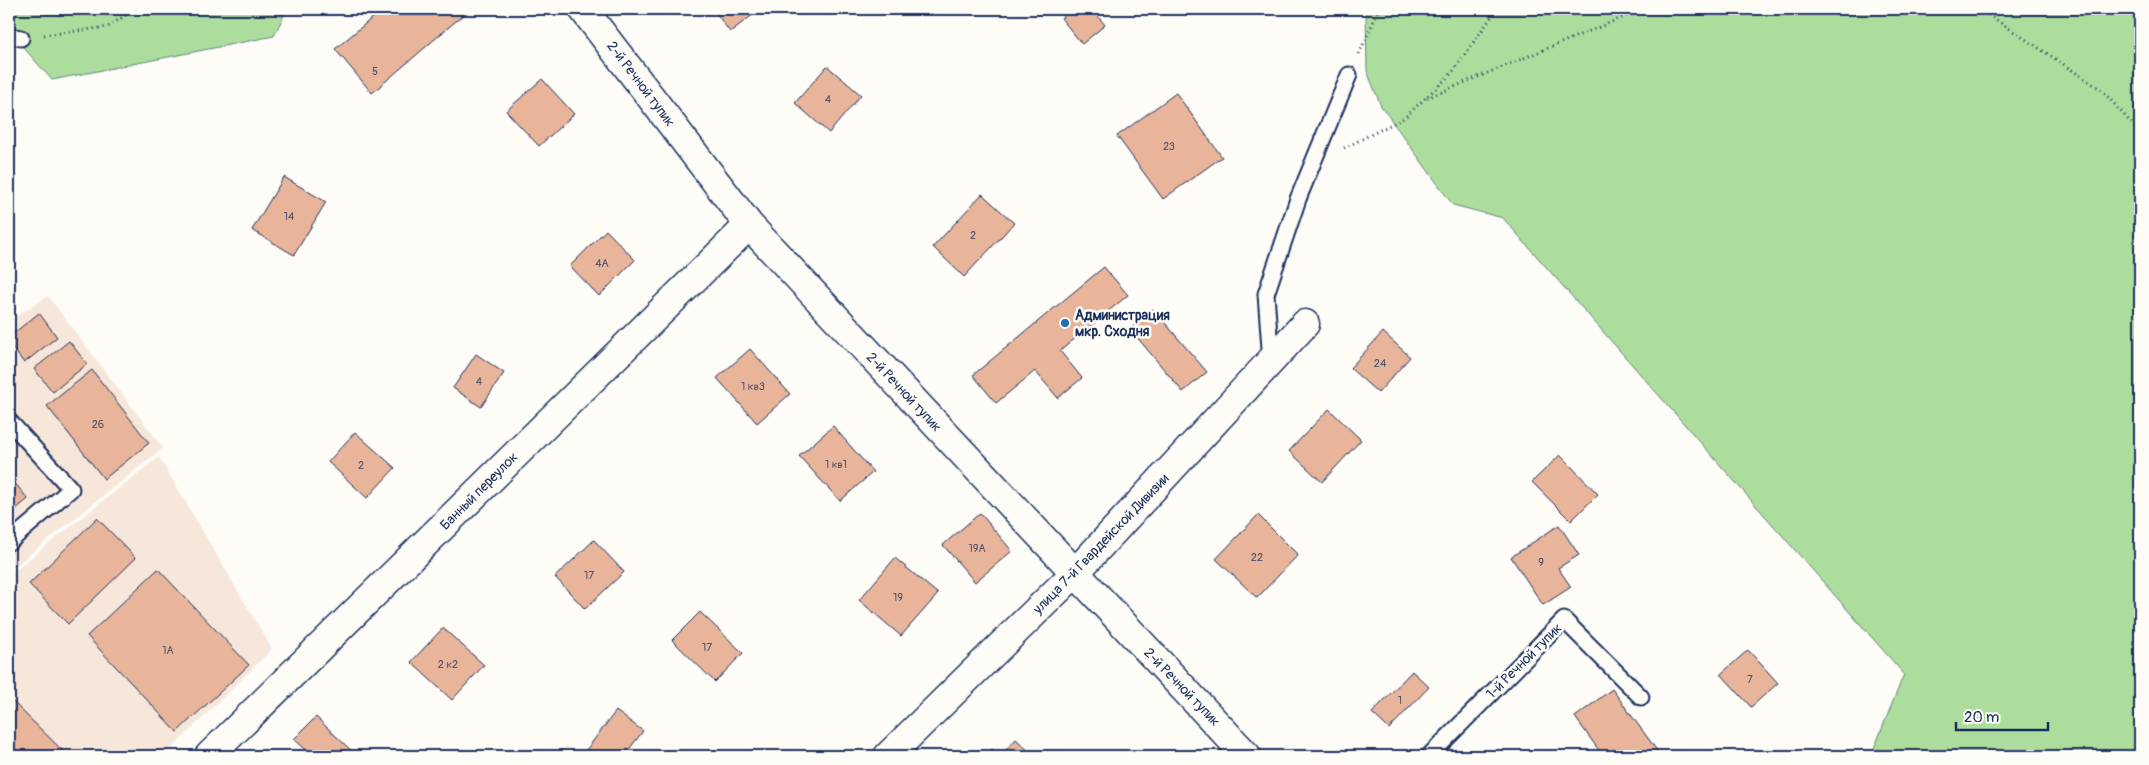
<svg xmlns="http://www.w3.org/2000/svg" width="2149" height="765" font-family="Pangolin,sans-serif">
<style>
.built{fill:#f7e7db}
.green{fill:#addd9d;stroke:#64867e}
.building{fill:#e8b59a;stroke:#1b2f5e}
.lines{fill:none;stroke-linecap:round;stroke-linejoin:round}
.service-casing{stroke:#1b2f5e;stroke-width:19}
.minor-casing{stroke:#1b2f5e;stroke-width:31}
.path{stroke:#1b2f5e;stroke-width:3;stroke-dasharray:1 4;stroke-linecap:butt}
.service{stroke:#fdfcf7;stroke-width:15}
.minor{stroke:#fdfcf7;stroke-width:28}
.poi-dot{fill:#1f6fb2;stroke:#fdfcf7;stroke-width:2}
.labels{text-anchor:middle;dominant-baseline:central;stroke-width:5;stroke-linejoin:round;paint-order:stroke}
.number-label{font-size:11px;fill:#4e506d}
.street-label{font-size:14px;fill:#1b2f5e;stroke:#fdfcf7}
.poi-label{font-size:14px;font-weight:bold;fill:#1b2f5e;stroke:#fdfcf7;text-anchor:start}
</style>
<rect width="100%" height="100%" fill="#fdfcf7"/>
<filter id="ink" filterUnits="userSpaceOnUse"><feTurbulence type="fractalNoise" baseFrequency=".02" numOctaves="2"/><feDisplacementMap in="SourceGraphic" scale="10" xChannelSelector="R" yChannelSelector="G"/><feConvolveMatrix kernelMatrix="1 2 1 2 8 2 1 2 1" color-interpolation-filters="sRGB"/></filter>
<g filter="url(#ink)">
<path class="built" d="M48 296 163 448 9 571V321Z
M159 457 272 649 164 756H9V575Z"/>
<path class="green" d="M9 9H287L274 36 52 80 9 31Z
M1366 9H2140V756H1871L1904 674 1503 218 1453 205 1381 106 1367 71Z"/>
<path class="building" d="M383 9H470L372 93 335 49Z
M713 9H757L758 11 730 32Z
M1072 9H1092L1105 25 1082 44 1061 18Z
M827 66 861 95 829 133 795 103Z
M542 79 574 114 539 146 506 111Z
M1176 93 1222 157 1163 199 1117 136Z
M284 177 326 202 294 255 252 230Z
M982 194 1014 223 964 277 933 247Z
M606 230 635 260 599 296 570 266Z
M1104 267 1128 295 1060 351 1082 378 1058 398 1035 371 996 403 973 375Z
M1153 309 1207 372 1183 392 1130 329Z
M39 313 57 337 24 363 9 343V337Z
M1383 332 1410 357 1378 393 1350 368Z
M69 341 87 364 53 392 34 369Z
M750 349 790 394 757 423 717 378Z
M476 354 504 373 481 407 453 388Z
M92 370 149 443 104 479 47 406Z
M1329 409 1361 440 1322 482 1289 451Z
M833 426 873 472 840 501 799 456Z
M355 432 395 468 367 498 328 462Z
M1560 455 1598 494 1571 521 1532 482Z
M9 476 28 499 9 515Z
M980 513 1012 551 975 582 943 545Z
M1258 515 1298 555 1257 598 1216 559Z
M97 518 136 558 68 624 29 584Z
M1559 525 1579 555 1558 568 1571 587 1543 605 1511 557Z
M594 540 624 572 585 609 555 577Z
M895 558 938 594 901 636 859 600Z
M158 569 249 665 177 732 87 636Z
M700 612 743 653 715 682 672 640Z
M443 628 484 665 452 700 411 662Z
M1748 650 1778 683 1751 707 1721 674Z
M1412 671 1429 687 1389 729 1372 713Z
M1612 689 1661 756H1603L1575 717Z
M9 698 68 756H9Z
M616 711 643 731 624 756H586L583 754Z
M316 717 357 756H313L294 739Z
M1016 739 1034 756H985L992 749 1000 756Z"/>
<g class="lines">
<g class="service-casing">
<path id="service" d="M9 36 21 38
M1271 362 1266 294 1298 199 1349 75
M9 421 71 489 9 542
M1429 756 1564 620 1641 697"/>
</g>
<g class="minor-casing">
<path id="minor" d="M583 9 749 225 1247 756
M209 756 749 225
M888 756 1074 574 1305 324"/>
</g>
<path class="path" d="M1980 9 2102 90 2140 133
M44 35 108 27 135 9
M1359 54 1379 9
M1427 98 1643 9
M1344 148 1404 118 1451 74 1497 9"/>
<use href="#service" class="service"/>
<use href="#minor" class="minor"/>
</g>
</g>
<circle class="poi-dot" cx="1065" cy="323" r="5"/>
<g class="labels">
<g class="number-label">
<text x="375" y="71">5</text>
<text x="828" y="99">4</text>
<text x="1169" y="146">23</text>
<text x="289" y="216">14</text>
<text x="973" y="235">2</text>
<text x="602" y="263">4А</text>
<text x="1380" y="363">24</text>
<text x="479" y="381">4</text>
<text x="753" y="386">1 кв3</text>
<text x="98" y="424">26</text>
<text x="836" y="464">1 кв1</text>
<text x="361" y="465">2</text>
<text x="977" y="548">19А</text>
<text x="1257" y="557">22</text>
<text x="1541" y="562">9</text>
<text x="589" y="575">17</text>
<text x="898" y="597">19</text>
<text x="707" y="647">17</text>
<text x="168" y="650">1А</text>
<text x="448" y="664">2 к2</text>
<text x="1750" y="679">7</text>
<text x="1400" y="700">1</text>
</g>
<g class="street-label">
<text transform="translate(641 84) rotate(53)">2-й Речной тупик</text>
<text transform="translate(904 392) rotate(47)">2-й Речной тупик</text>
<text transform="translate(479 491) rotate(-45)">Банный переулок</text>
<text transform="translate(1101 544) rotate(-46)">улица 7-й Гвардейской Дивизии</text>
<text transform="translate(1524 661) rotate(-45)">1-й Речной тупик</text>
<text transform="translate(1182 687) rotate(46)">2-й Речной тупик</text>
</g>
<g class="poi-label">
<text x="1075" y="315">Администрация<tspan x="1075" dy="16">мкр. Сходня</tspan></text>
</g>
</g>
<rect width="2149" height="765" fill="none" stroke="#fdfcf7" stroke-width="30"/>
<rect x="15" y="15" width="2119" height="735" fill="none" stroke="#1b2f5e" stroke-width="2" filter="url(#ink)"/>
<path d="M1956 722v8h92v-8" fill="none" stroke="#1b2f5e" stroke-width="2.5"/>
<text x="1964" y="722" font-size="15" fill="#1b2f5e" stroke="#fdfcf7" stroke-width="4" paint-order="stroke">20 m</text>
</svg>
